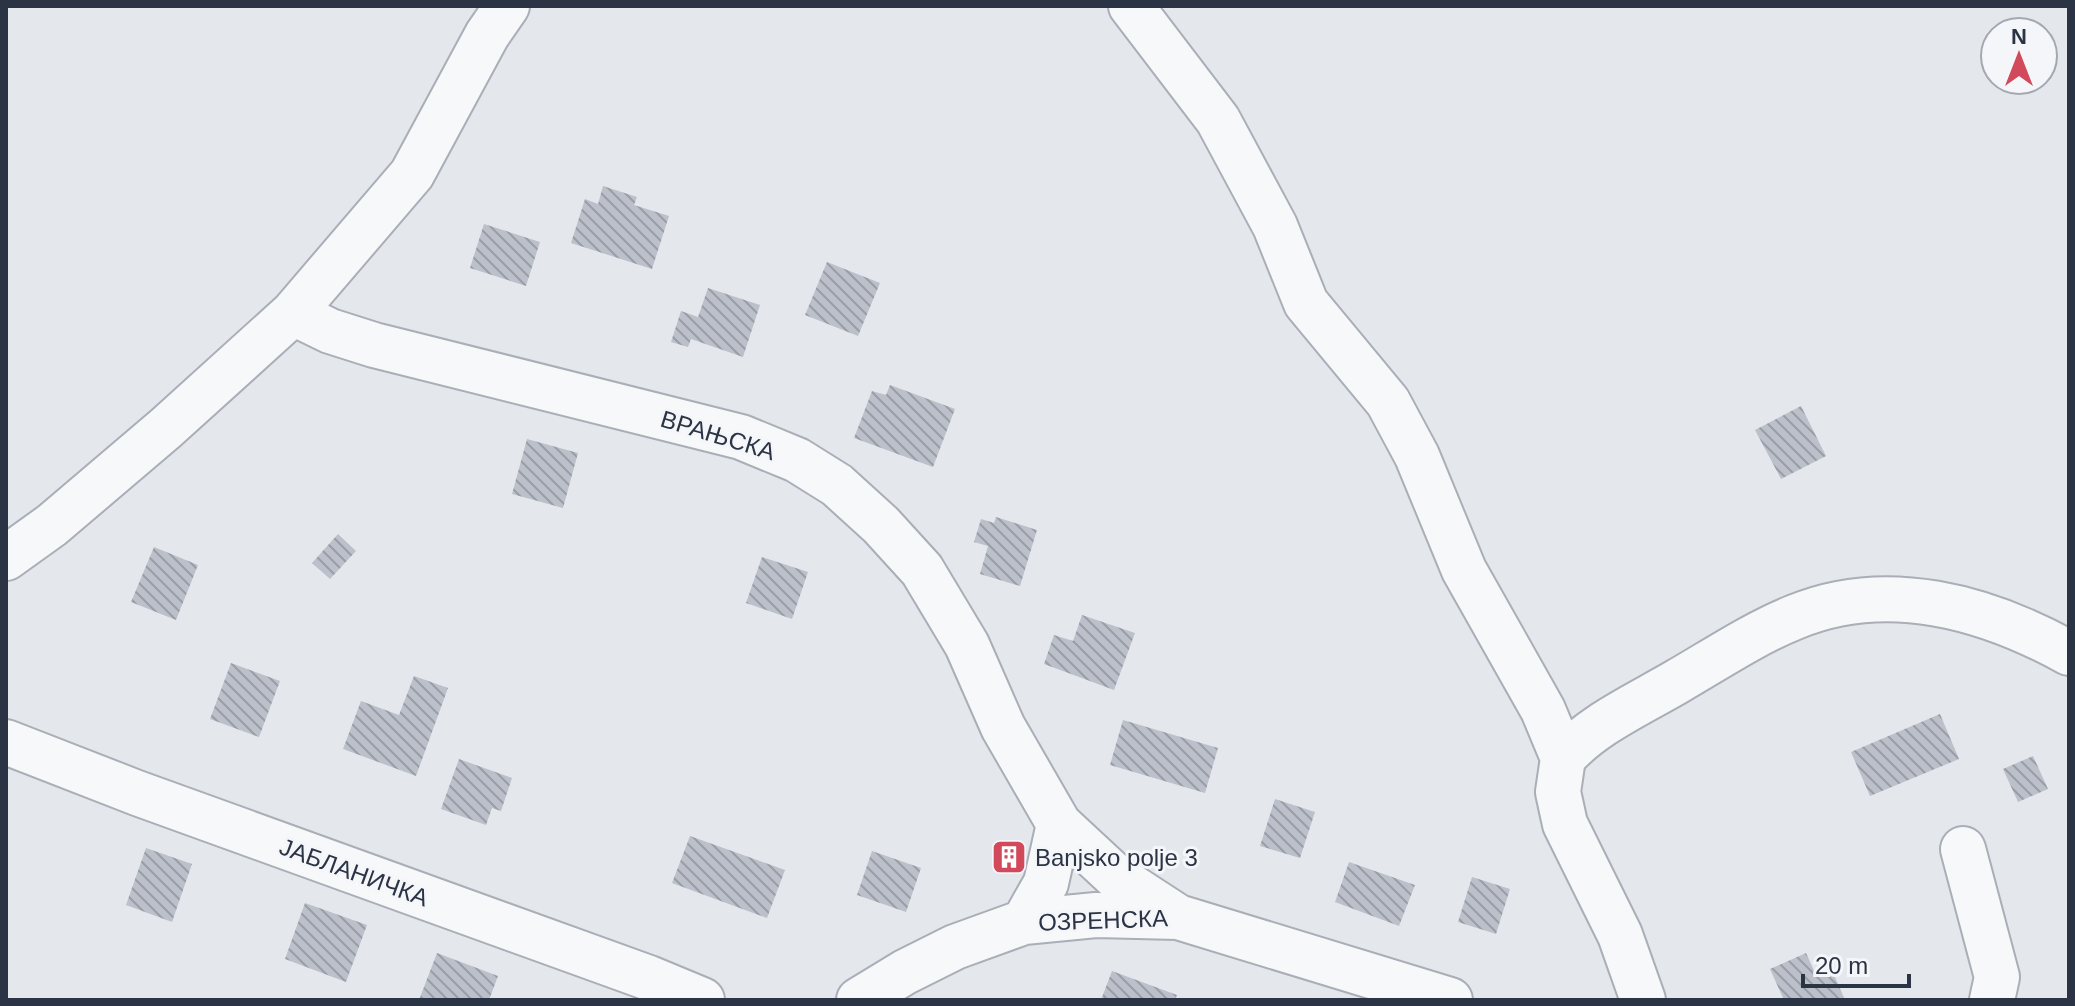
<svg xmlns="http://www.w3.org/2000/svg" width="2075" height="1006" font-family="Helvetica,sans-serif">
<style>
.building{fill:url(#building-back-hatch)}
.lines{fill:none;stroke-linecap:round;stroke-linejoin:round}
.minor-casing{stroke:#a9aeb7;stroke-width:48}
.minor{stroke:#f7f8fa;stroke-width:44}
.labels{text-anchor:middle;dominant-baseline:central;stroke-width:6;stroke-linejoin:round;paint-order:stroke}
.street-label{font-size:24px;fill:#2b3445;stroke:#f4f6f9}
.poi-label{font-size:24px;fill:#2b3445;stroke:#f4f6f9;text-anchor:start}
</style>
<defs>
<pattern id="building-back-hatch" width="6" height="6" patternUnits="userSpaceOnUse" patternTransform="scale(2)"><rect width="6" height="6" fill="#bbc0ca"/><path d="M-1 5l2 2M0 0l6 6M5-1l2 2" fill="none" stroke="#989da6"/></pattern>
</defs>
<rect width="100%" height="100%" fill="#e4e7ec"/>
<path class="building" d="M603 186 637 197 634 205 669 216 652 269 571 243 585 199 598 204Z
M484 224 540 242 526 286 470 268Z
M827 262 880 283 858 336 805 315Z
M708 288 760 305 743 357 691 339 688 347 671 342 681 311 698 317Z
M890 385 955 409 933 467 854 438 872 391 886 395Z
M1801 406 1826 456 1781 479 1755 430Z
M527 439 578 453 563 508 512 494Z
M996 517 1037 530 1020 586 980 574 988 546 974 542 981 519 994 523Z
M338 534 356 551 330 579 312 563Z
M154 547 198 565 176 620 131 602Z
M762 557 808 572 792 619 746 603Z
M1082 615 1135 633 1114 690 1044 664 1054 635 1073 641Z
M231 663 280 681 259 737 210 719Z
M414 676 448 688 416 776 343 749 361 701 399 715Z
M1940 714 1959 759 1870 796 1851 752Z
M1123 720 1218 748 1205 793 1110 765Z
M2033 756 2048 789 2018 802 2003 769Z
M459 759 512 778 501 811 492 808 486 825 441 809Z
M1275 799 1315 812 1300 858 1260 846Z
M690 836 785 870 767 918 672 883Z
M1002 846 1019 849 1015 870 998 866Z
M146 848 192 864 172 922 126 905Z
M872 851 921 868 906 912 857 895Z
M1349 862 1415 885 1399 926 1335 902Z
M1472 877 1510 889 1496 934 1458 922Z
M305 903 367 925 346 982 285 959Z
M437 953 498 976 489 1000H419Z
M1806 953 1816 975 1831 968 1845 1000H1784L1770 969Z
M1112 971 1177 995 1175 1000H1101Z"/>
<g class="lines">
<g class="minor-casing">
<path id="minor" d="M1131 6 1218 120 1275 226 1306 303 1388 402 1417 456 1464 570 1543 710 1563 758 1558 792 1565 824 1620 935 1643 1000
M293 313 330 331 374 345 741 437 797 460 837 485 881 525 922 570 967 645 1003 727 1059 824 1115 876 1178 917
M6 558 52 525 166 428 293 313 412 174 487 35 507 6
M6 742 137 793 649 978 702 1000
M1563 758C1593 724 1639 704 1678 681 1716 659 1755 633 1795 617 1887 579 1986 607 2069 653
M1963 849 1997 977 1992 1000
M1024 922 1046 883 1059 824
M859 1000 905 972 955 947 1024 922 1096 915 1178 917 1450 1000"/>
</g>
<use href="#minor" class="minor"/>
</g>
<defs>
<g id="building-square" transform="scale(1.8)"><rect x="-9" y="-9" width="18" height="18" rx="4" fill="#d1495b" stroke="#f4f6f9"/><path d="M-4-6H4V6H1V3H-1V6H-4ZM-2.5-4.3h1.7v1.8h-1.7ZM.8-4.3h1.7v1.8H.8ZM-2.5-1h1.7V.8h-1.7ZM.8-1h1.7V.8H.8Z" fill="#fff"/></g>
</defs>
<g fill-rule="evenodd">
<use href="#building-square" x="1009" y="857"/>
</g>
<g class="labels">
<g class="street-label">
<text transform="translate(718 435) rotate(17)">ВРАЊСКА</text>
<text transform="translate(354 872) rotate(20)">ЈАБЛАНИЧКА</text>
<text transform="translate(1103 920) rotate(-2)">ОЗРЕНСКА</text>
</g>
<g class="poi-label">
<text x="1035" y="857">Banjsko polje 3</text>
</g>
</g>
<rect width="2075" height="1006" fill="none" stroke="#2b3445" stroke-width="16"/>
<g transform="translate(2019 56)"><circle r="38" fill="#f4f6f9" stroke="#a4a8b1" stroke-width="2"/>
<path d="M0-6L14 30L0 20L-14 30Z" fill="#d1495b"/>
<text y="-12" font-size="22" font-weight="bold" text-anchor="middle" fill="#2b3445">N</text>
</g>
<path d="M1803 974v12h106v-12" fill="none" stroke="#2b3445" stroke-width="4"/>
<text x="1815" y="974" font-size="24" fill="#2b3445" stroke="#f4f6f9" stroke-width="6" paint-order="stroke">20 m</text>
</svg>
